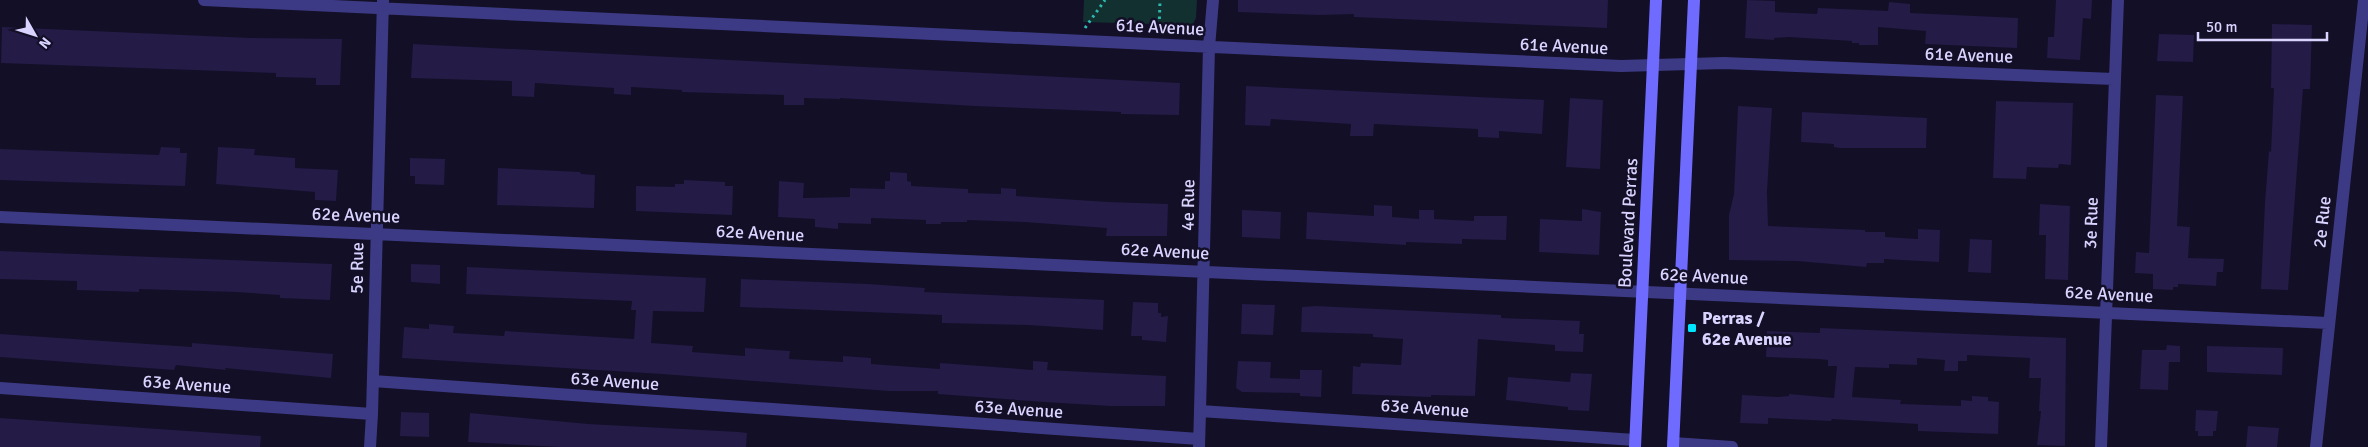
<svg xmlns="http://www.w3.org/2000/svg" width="2368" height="447" font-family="Signika,sans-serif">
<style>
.green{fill:#12302f}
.building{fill:#241b47}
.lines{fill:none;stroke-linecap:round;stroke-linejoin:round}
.path{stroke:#2fb8b0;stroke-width:3;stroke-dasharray:2.5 4;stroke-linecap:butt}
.minor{stroke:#3d3a85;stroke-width:12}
.secondary{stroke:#6f6bff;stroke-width:12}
.poi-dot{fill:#00e5ff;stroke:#130f26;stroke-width:2}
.labels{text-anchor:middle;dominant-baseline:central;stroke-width:5;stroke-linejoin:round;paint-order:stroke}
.street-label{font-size:18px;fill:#d9d4ff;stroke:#130f26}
.poi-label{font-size:18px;font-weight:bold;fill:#d9d4ff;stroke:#130f26;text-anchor:start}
</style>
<rect width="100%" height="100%" fill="#130f26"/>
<path class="green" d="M1084 0H1197L1196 18 1193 24 1187 25 1083 22Z"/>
<path class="building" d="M1238 0H1608L1607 28 1354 17V14L1319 15 1238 12Z
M1747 0 1775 1V12L1817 14 1818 8 1888 11 1889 2 1910 4V13L2018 18 2017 48 1925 44 1926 31 1878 27V45H1859V43H1852V41L1789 37 1774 38V40L1745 38Z
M2056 0H2092L2091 19 2083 18 2080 60 2047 58 2048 37H2054Z
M2272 24 2312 25 2310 89H2303L2288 290 2261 289 2265 202 2269 151 2271 152 2274 88H2271Z
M2 27 251 38 342 39 340 85H316V78L276 77V73L1 63Z
M2159 34 2194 35 2193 62 2157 61Z
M413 44 1180 83 1179 115 1121 114V112L975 106 840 98V99L804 98V105H784V95L682 92V90L631 87V95L614 94V88L535 83 534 97 512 96V81L411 78Z
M1246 86 1544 100 1542 134 1499 131V138L1478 137V129L1374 124 1373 136H1350L1351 124 1271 119 1270 126 1245 125Z
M2156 95 2183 96 2177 226 2190 227 2188 258 2224 259 2223 272H2217L2216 286 2178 284V287H2173V290L2153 289V274L2135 273 2136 252 2149 253Z
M1570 98 1603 100 1600 169 1566 167Z
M1996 101 2073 103 2071 165 2059 164 2058 168 2027 167 2026 179 1993 178Z
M1738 106 1772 108 1767 192 1768 226 1865 230V232H1885V237L1918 239V229L1940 230 1939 262 1884 259V263H1867L1866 267 1797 261 1729 260V215L1734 194Z
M1802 112 1927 118 1926 148H1840L1834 147V144L1801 142Z
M161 147 180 148V153H187L185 186 0 180V149L159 155Z
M218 147 255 149 254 155 295 158V168L338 170 336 201 315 200V192L216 184Z
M410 158 445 159 444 185 415 184V176H410Z
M498 168 580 172 581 174 595 175 594 208 497 205Z
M890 172 907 173V181L911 182V186L968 189V193L1001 194V188L1016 189V196L1108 202 1168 204 1167 236H1106L1107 228 1024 222 967 220V222H941V224H926V220L871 218V224L838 223V229L815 227V219L778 217 779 181 804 183 803 198 850 197V188L885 189V181H890Z
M684 180 725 182V186H733L732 215 636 211V186L675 187V184H684Z
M2040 204 2070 206 2068 280 2045 279 2046 235H2039Z
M1374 205 1392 206V217L1419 219V210H1434V219L1474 221V216H1507L1506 240 1462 239V244L1406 242V245L1306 239 1307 212 1374 216Z
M1582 209 1601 212 1599 255 1539 252 1540 219 1582 221Z
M1242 210 1281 212 1280 239 1242 237Z
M1970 239 1992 240 1991 273 1968 272Z
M0 251 332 264 330 300 280 298V295L236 292 139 289V292L77 290V281L0 279Z
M411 264 440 265V284L411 282Z
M467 267 706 278 704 312 653 311 651 343 693 346 692 352 745 356V348L790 351 789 359 843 362V356L871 358V364L940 369V363L1033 370V361L1048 362 1047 370 1166 376 1165 406H1111L1044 402 938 394V391H889L662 374 402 358 404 327 429 329V324L454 326 453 333 504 336 505 331 634 339 636 310H631L632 301 466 294Z
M741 279 868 284 925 288 924 292 1104 300 1103 330 1029 325 942 323V315L740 307Z
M1133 302 1158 303V313H1161V317L1168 316 1166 342 1142 340V336H1131Z
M1242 304 1275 305 1273 335 1241 334Z
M1316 306 1501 315V318L1580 321 1579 334H1584L1583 352 1555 351V345L1478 339 1475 396 1431 395V397L1352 394 1353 366 1360 367 1361 363 1401 365 1403 339 1373 337V334L1301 332 1302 307Z
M1820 328 2066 338 2065 446 2037 445 2041 411H2039L2041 378H2029L2030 358 1967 355V361H1958V371H1944L1945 360 1917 358V365L1889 364V368L1855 367 1852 397 1901 400 1900 404 1961 406V400L1972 401V396L1988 397V401L1999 402 1998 434 1918 431V424L1832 419 1831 421 1768 418V424L1740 423 1742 395 1778 397 1789 396V394L1834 398 1837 366H1828V360L1819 359 1766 357 1767 331 1820 333Z
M0 334 192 347V343L333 354 331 378 225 368 226 370 176 365 174 370 0 357Z
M2167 345 2180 346V362H2169L2168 390 2140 389 2142 350H2166Z
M2207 346 2283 348 2282 375 2207 372Z
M1238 361 1271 362 1270 378 1300 379V370H1322L1321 397 1300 396V393L1242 392 1236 388Z
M1571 373 1592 374 1589 411 1568 410V407L1506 400 1508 377 1570 382Z
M2196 410 2218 411 2216 431H2213V436H2198V431H2195Z
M401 412 429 413V437L400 436Z
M470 413 588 424 739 432 747 433 746 447H560L468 442Z
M0 418 261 436 260 447H0Z
M2248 426 2279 428 2277 447H2246Z"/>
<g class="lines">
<path class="path" d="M1085 28 1105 0
M1159 32 1160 0"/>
<path class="minor" d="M204 0 1621 66 1724 63 2114 79
M0 217 2328 323
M373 381 1199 439
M0 388 372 414
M1200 411 1209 47 1213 0
M1673 443 1732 447
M370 447 372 414 383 0
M1199 447 1200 411 1635 440
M2101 447 2118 0
M2316 447 2364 0"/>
<path class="secondary" d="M1635 447 1656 0
M1673 447 1694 0"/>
</g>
<rect class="poi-dot" x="1687" y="323" width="10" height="10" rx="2.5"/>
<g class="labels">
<g class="street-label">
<text transform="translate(1160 27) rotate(3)">61e Avenue</text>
<text transform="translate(1564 46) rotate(3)">61e Avenue</text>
<text transform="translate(1969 55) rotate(2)">61e Avenue</text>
<text transform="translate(1188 205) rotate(-89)">4e Rue</text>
<text transform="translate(356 215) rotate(2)">62e Avenue</text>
<text transform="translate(2322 222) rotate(-84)">2e Rue</text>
<text transform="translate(1628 223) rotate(-87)">Boulevard Perras</text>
<text transform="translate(2091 223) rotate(-88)">3e Rue</text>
<text transform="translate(760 233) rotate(3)">62e Avenue</text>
<text transform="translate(1165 251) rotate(3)">62e Avenue</text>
<text transform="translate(357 268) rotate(-89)">5e Rue</text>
<text transform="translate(1704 276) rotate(3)">62e Avenue</text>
<text transform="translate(2109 294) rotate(3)">62e Avenue</text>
<text transform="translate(615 381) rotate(4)">63e Avenue</text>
<text transform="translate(187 384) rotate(4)">63e Avenue</text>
<text transform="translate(1425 408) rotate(4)">63e Avenue</text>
<text transform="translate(1019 409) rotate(4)">63e Avenue</text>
</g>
<g class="poi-label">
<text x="1702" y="318">Perras /<tspan x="1702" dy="21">62e Avenue</tspan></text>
</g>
</g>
<g transform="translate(35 35) rotate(129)" stroke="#130f26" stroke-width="4" paint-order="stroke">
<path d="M0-4L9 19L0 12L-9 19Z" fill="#d9d4ff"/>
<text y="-8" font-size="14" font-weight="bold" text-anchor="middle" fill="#d9d4ff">N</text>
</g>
<path d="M2198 32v8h129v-8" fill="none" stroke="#d9d4ff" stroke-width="2.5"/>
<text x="2206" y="32" font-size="15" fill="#d9d4ff" stroke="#130f26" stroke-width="4" paint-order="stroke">50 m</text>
</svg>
